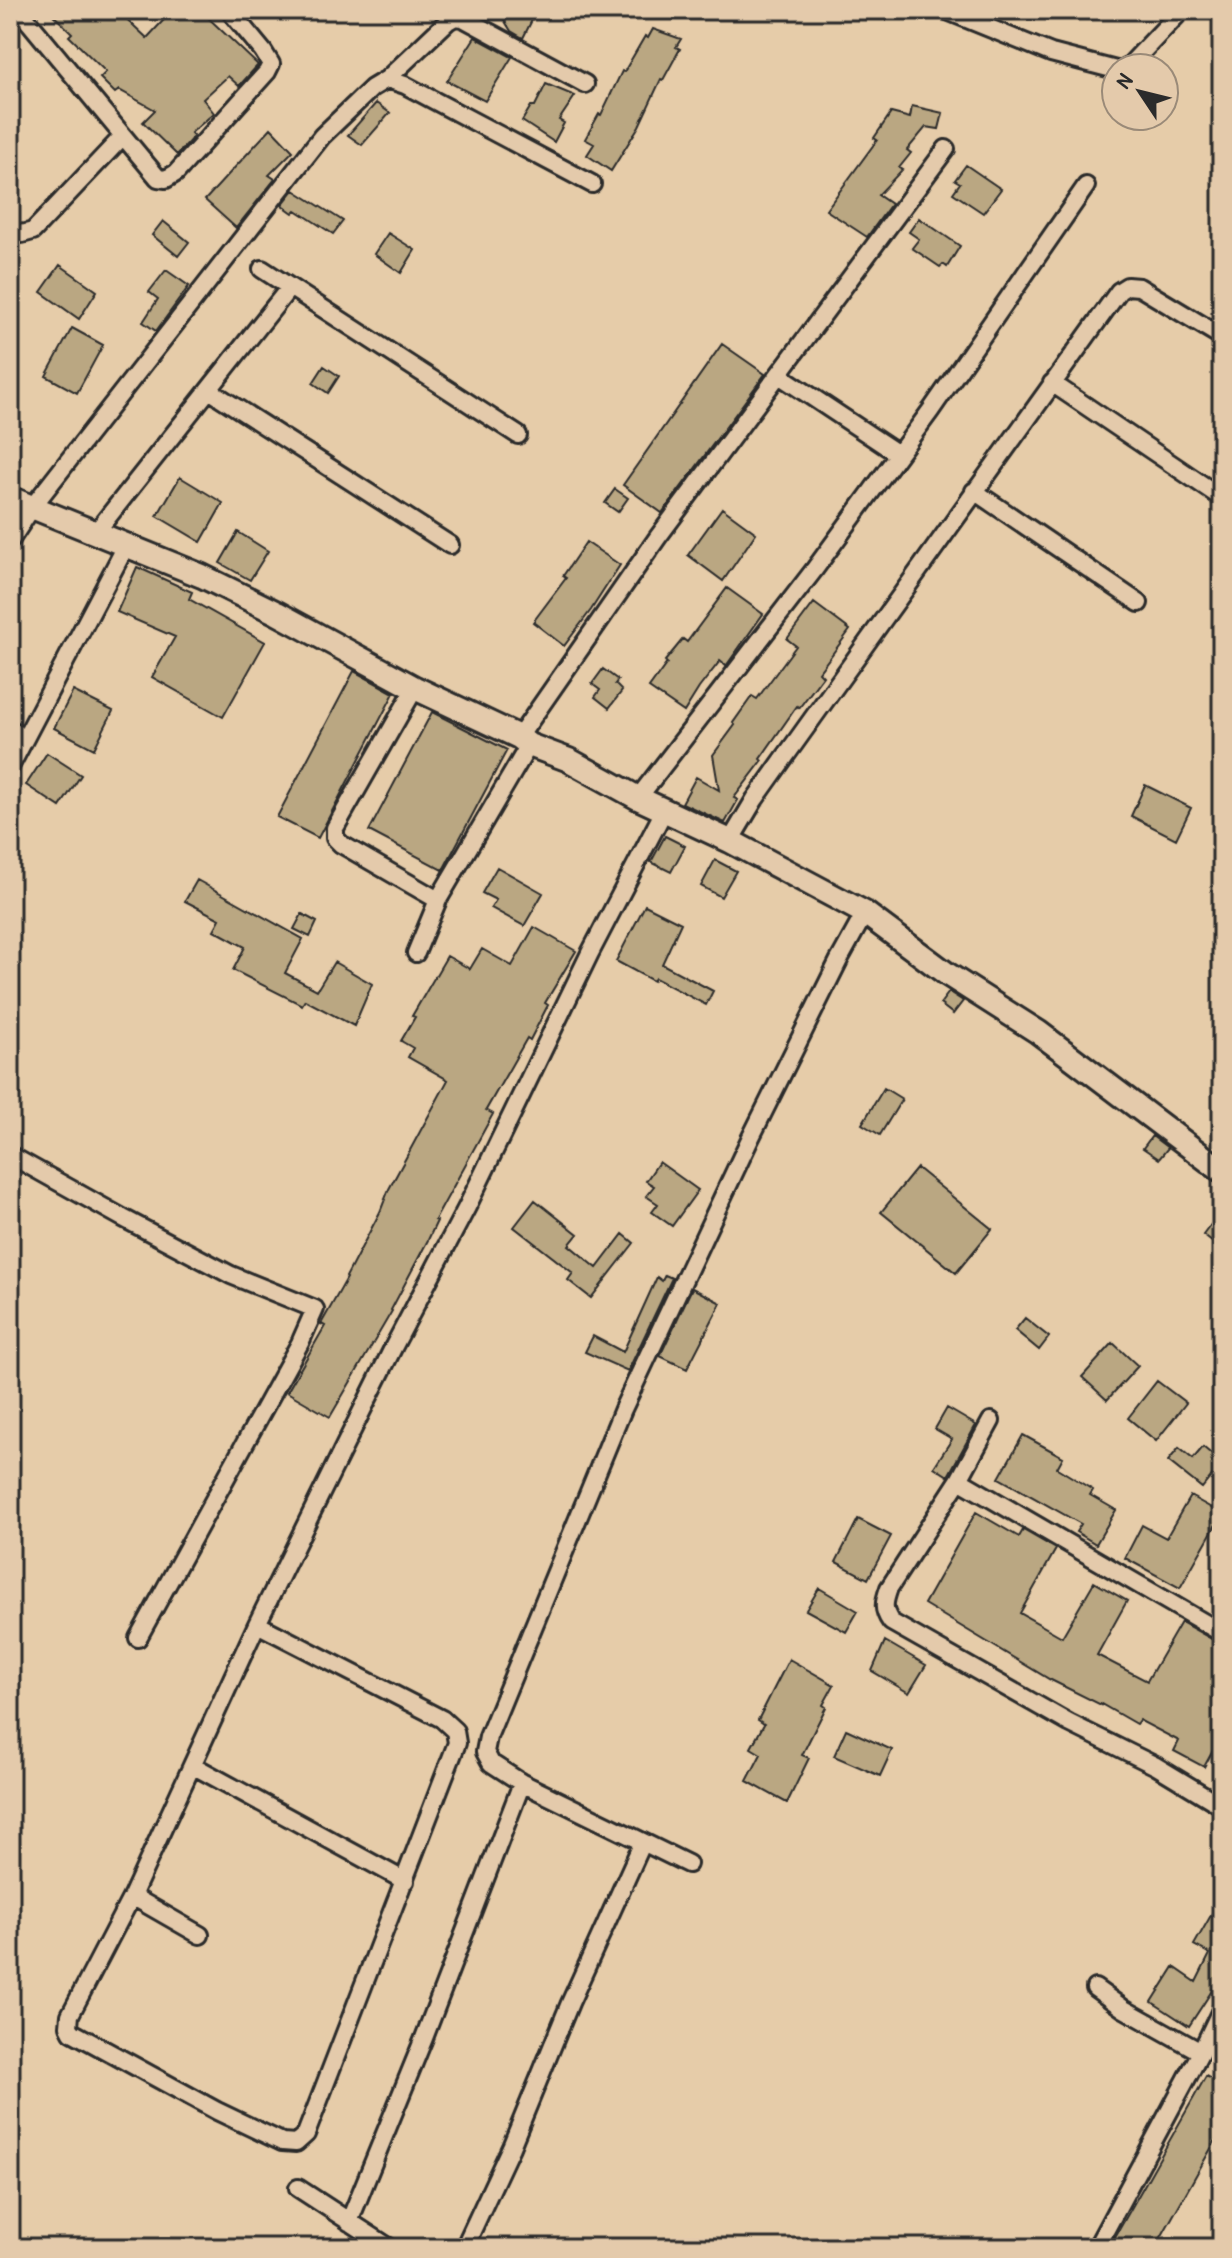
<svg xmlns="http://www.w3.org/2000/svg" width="1232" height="2258" font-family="'Patrick Hand',sans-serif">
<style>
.building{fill:#baa782;stroke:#2b2b2b;stroke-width:2}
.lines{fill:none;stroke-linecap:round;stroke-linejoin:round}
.street-casing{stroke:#2b2b2b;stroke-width:22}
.secondary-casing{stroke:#2b2b2b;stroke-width:28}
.street{stroke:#e4caab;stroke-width:16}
.secondary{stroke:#e4caab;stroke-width:22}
</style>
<rect width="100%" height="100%" fill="#e6cca9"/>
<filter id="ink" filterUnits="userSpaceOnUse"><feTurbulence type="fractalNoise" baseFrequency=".0125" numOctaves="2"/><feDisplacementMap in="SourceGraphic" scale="16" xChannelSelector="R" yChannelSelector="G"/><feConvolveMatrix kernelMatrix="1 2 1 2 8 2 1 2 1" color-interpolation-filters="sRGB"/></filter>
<g filter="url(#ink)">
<path class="building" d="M48 10H117L147 38 173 10H200L258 65 239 86 228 76 203 99 214 113 191 133 194 136 177 155 143 122 155 110 119 90 115 93 100 78 106 72 69 36 72 33Z
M498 10H537L523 38 511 31Z
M653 29 681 39 676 47 680 49 663 80 661 79 639 126 611 171 587 155 594 144 585 139 599 114 601 115 622 71 624 72 645 36 648 38Z
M475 37 512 57 485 101 447 81Z
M546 84 575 96 559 120 564 123 554 142 522 121 531 106H535Z
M376 103 390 113 362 145 348 135Z
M912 106 943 113 939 129 926 127 907 150 911 153 899 168 902 170 878 195 891 204 867 237 826 210 877 140 874 138 891 113 910 118Z
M271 128 293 151 269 175 275 179 236 228 205 200Z
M966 165 1001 189 983 213 953 193 960 183 955 180Z
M294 190 343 221 333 234 296 210 293 213 282 205Z
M919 218 960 246 947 267 943 264 940 267 912 248 919 239 909 232Z
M163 221 189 242 178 256 152 235Z
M388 233 415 250 401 273 374 254Z
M60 265 97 291 79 319 41 292Z
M166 270 189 286 156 331 143 322 158 299 149 292Z
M72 328 103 345 77 393 46 376Z
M722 344 765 374 662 513 623 485Z
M324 366 339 376 328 393 313 383Z
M180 477 223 503 201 542 157 516Z
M615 489 628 498 618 512 605 503Z
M722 508 756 533 723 581 688 555Z
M238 532 268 551 250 580 220 563Z
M586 542 620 565 591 610 564 646 533 622 566 578 563 576Z
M137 567 192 592 189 599 265 642 223 717 152 677 175 637 117 612Z
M727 588 763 614 726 666 720 661 699 688 684 712 649 688 667 663 665 661 683 639 687 642Z
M814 603 850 630 819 672 823 676 799 708 797 706 760 759 762 761 734 798 738 800 725 823 682 803 696 777 719 790 713 755 735 725 733 723 752 696 757 699 796 646 787 639Z
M603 669 618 680 615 684 622 691 609 708 595 697 600 690 592 684Z
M354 671 394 693 318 838 277 817Z
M73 691 113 711 94 749 54 728Z
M432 712 507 750 443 870 369 831Z
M47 753 81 775 60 807 26 785Z
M1145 785 1191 808 1176 839 1131 816Z
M665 836 685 846 671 872 651 862Z
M715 860 736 871 721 897 701 886Z
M497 867 543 893 524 926 491 908 496 900 482 893Z
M197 880 303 939 285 973 317 990 334 962 372 984 354 1026 305 1000 302 1005 233 970 245 947 214 930 220 919 185 901Z
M645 905 681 923 662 964 713 991 706 1005 655 978 653 981 616 961Z
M302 914 317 922 310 937 294 929Z
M534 927 576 951 545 1003 548 1005 530 1040 527 1038 486 1110 493 1114 435 1220 437 1221 428 1240 391 1310 392 1311 330 1417 287 1392 325 1326 321 1324 347 1278 346 1277 380 1212 389 1189 448 1080 408 1057 413 1048 401 1041 415 1017 412 1016 447 956 470 969 482 949 512 966Z
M949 992 963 1001 953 1014 940 1004Z
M884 1088 902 1099 880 1135 862 1124Z
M1152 1136 1168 1148 1159 1159 1143 1148Z
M659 1162 698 1190 672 1226 652 1212 658 1204 646 1196 654 1186 646 1181Z
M917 1168 992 1229 956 1273 881 1212Z
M535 1200 578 1234 569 1245 597 1268 623 1234 634 1243 591 1298 568 1280 573 1273 514 1227Z
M1222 1210V1250L1203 1235Z
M665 1275 672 1278 628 1371 585 1352 593 1336 623 1352 657 1277 662 1281Z
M692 1288 721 1303 687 1369 660 1356Z
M1025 1318 1049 1337 1039 1350 1015 1330Z
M1113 1343 1138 1366 1107 1400 1082 1377Z
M1157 1381 1186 1403 1156 1441 1128 1418Z
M947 1408 976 1425 948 1476 934 1467 952 1439 935 1429Z
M1023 1435 1063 1457 1057 1468 1093 1490 1090 1495 1116 1510 1096 1544 1076 1532 1081 1524 999 1478Z
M1203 1447 1222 1463 1202 1488 1168 1461 1179 1448 1193 1459Z
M1190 1496 1222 1514 1180 1588 1125 1558 1142 1525 1166 1538Z
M976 1512 1019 1537 1023 1530 1056 1549 1020 1613 1062 1637 1094 1582 1127 1601 1097 1655 1147 1681 1181 1622 1222 1645V1734L1204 1767 1174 1751 1179 1741 1139 1720 1136 1724 1101 1704V1705L1049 1679 924 1604Z
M858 1519 891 1536 868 1579 836 1562Z
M819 1588 858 1611 846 1632 806 1610Z
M885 1641 926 1665 909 1693 872 1671Z
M789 1659 834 1685 823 1705 826 1707 802 1755 809 1758 787 1803 747 1781 761 1754 751 1748 764 1724 758 1720Z
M846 1729 892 1750 880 1776 834 1756Z
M1222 1896V1985L1217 1983 1189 2026 1152 2002 1174 1967 1196 1982 1210 1954 1194 1945Z
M1206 2076 1222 2085V2129L1155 2248H1119L1111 2244Z"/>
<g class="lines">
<g class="street-casing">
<path id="street" d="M19 10 158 178 166 179 176 173 267 72 271 64 263 51 229 10
M945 10 1051 53 1116 70
M1127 68 1182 10
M387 79 448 21 455 17 463 18 585 84
M10 230 22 234 33 231 123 136
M262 269 518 435
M779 375 898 454
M1052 383 1222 498
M209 390 450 545
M974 491 1139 603
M96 532 290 287
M10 541 33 506 322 136 372 88 387 79 405 85 592 184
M415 688 335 828V838L341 844 438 900
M10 729 25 738
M519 737 658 537 946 149
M10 767 127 544
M638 798 814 570 931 410 1086 186
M730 841 755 799 787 754 1119 291 1127 286 1139 287 1222 337
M416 953 438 900 529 745
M10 1155 123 1218 231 1275 315 1309 300 1343 138 1638
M991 1421 959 1480 889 1588C884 1602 882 1609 891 1622L1069 1723 1156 1766 1222 1806
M959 1480 1222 1633
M257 1624 442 1719 455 1731 457 1743 306 2134 296 2143 282 2142 217 2111 72 2032 69 2026 70 2015 132 1896 257 1624 341 1453 394 1346 467 1207 590 953 665 809
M194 1766 405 1881
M688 1864 522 1783 491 1763 485 1752 488 1737 623 1409 750 1139 839 960 865 913
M132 1896 200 1935
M1095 1988 1124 2009 1201 2052
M298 2188 390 2248
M349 2222 424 2038 522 1783
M464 2248 511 2147 570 2003 643 1842
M1096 2248 1201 2052 1222 2008"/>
</g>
<g class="secondary-casing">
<path id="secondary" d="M10 498 202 576 277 613 415 688 519 737 529 745 569 760 638 798 730 841 865 913 947 974 1038 1032 1222 1171"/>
</g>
<use href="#street" class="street"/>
<use href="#secondary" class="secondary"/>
</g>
</g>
<rect width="1232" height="2258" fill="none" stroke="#e4caab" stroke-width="40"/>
<rect x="20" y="20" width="1192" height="2218" fill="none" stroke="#2b2b2b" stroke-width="3" filter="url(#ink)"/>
<g transform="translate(1140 92) rotate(305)"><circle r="38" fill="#e4caab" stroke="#9a8a78" stroke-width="2"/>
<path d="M0-6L14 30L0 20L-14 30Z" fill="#2b2b2b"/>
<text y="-12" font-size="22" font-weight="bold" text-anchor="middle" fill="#2b2b2b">N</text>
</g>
</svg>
